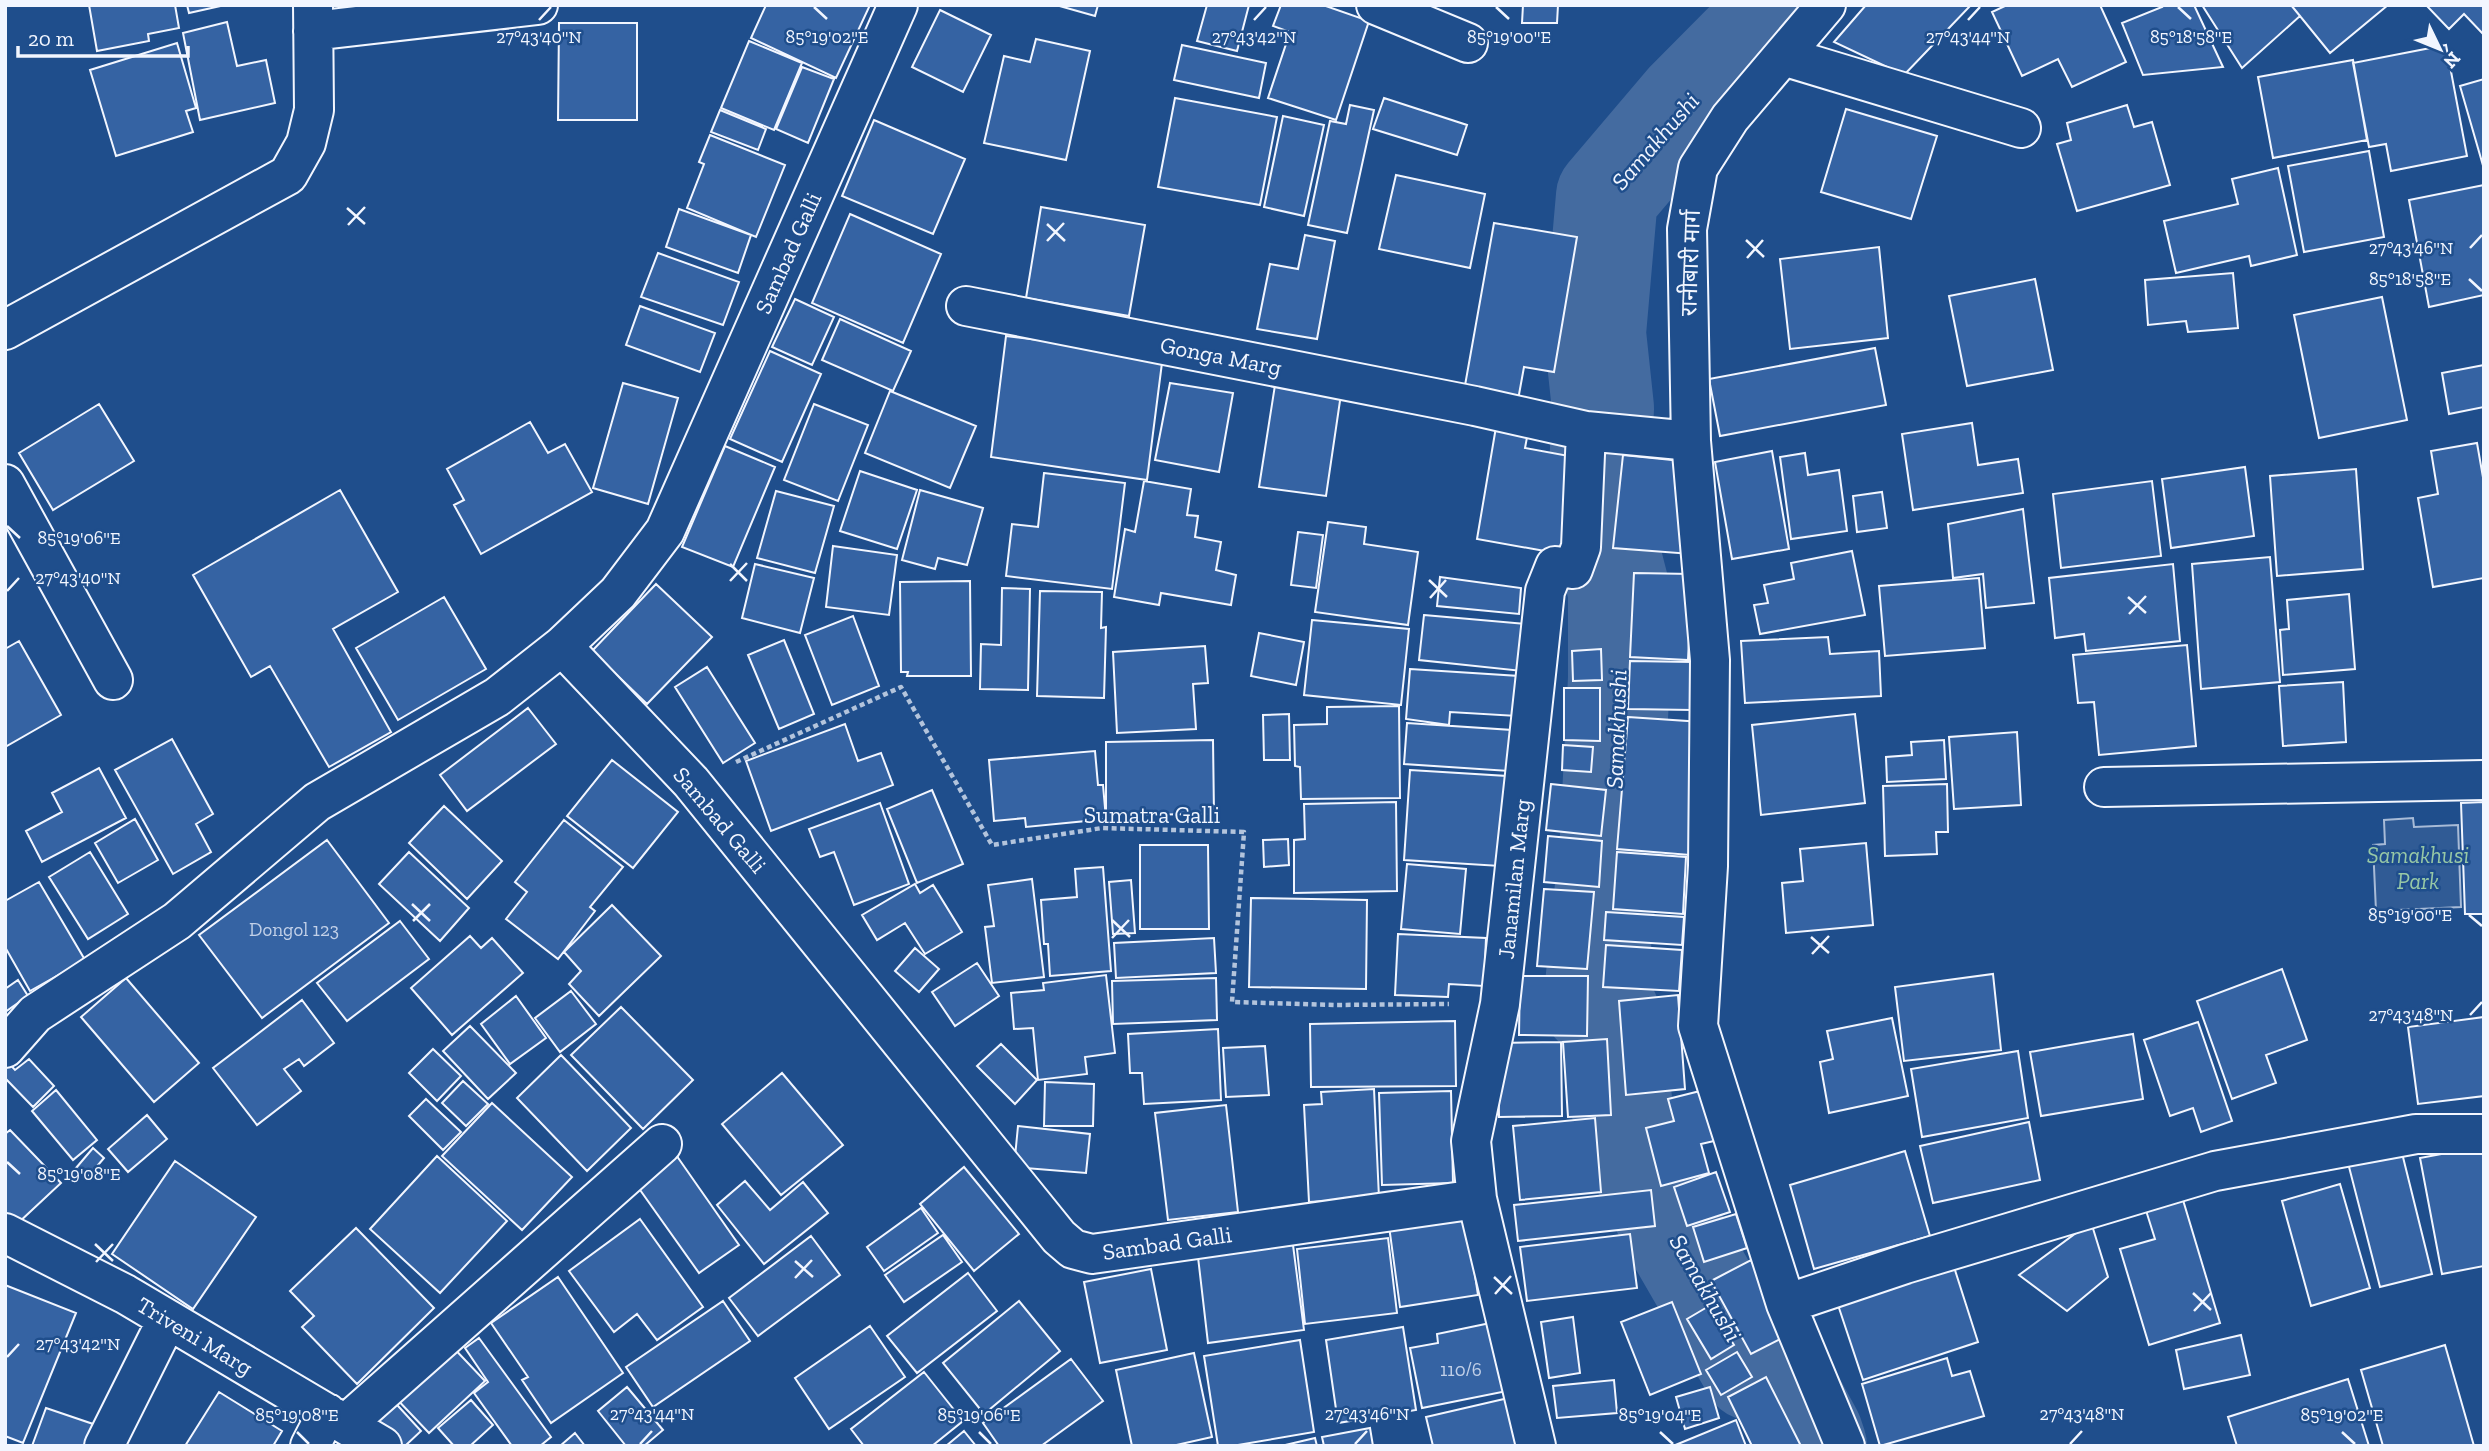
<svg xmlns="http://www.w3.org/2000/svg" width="2489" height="1451" font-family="'Zilla Slab','Noto Sans Devanagari',serif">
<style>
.built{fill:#305b95;stroke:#a8bbd7;stroke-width:2}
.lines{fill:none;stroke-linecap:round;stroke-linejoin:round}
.river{stroke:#446ba0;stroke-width:102}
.building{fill:#3563a3;stroke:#f2f6ff;stroke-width:2}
.minor-casing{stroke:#f2f6ff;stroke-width:42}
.path{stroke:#b3c4dc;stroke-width:4.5;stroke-dasharray:5 3.5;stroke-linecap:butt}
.minor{stroke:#1f4e8c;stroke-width:38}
.ticks{fill:none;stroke:#f2f6ff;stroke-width:2.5}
.labels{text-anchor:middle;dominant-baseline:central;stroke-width:5;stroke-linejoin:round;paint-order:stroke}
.number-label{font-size:19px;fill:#c3d1e8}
.street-label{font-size:23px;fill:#f2f6ff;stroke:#1f4e8c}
.park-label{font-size:23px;font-style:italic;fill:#97c8a6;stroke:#1f4e8c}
.water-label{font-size:24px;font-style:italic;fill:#f2f6ff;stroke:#1f4e8c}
.ticks-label{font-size:18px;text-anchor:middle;fill:#f2f6ff;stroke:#1f4e8c;stroke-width:5;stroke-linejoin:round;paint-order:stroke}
</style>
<rect width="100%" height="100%" fill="#1f4e8c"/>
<path class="built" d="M2413 818 2414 827 2458 825 2461 907 2376 911 2373 845 2385 844 2384 820Z"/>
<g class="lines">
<path class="river" d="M1783 5 1686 103 1607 196 1595 333 1603 408 1598 509 1619 591V678L1611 836 1594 1005 1609 1015 1622 1107 1642 1166 1676 1237 1753 1370 1773 1363 1812 1434 1816 1446"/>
</g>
<path class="building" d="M89 5H175L179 28 148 34 149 41 97 51Z
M187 5H225L189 13Z
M766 5H870L836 78 751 38Z
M1056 5H1098L1095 16Z
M1207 5H1249L1237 51 1197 41Z
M1281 5H1323L1369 21 1336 120 1268 98 1290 32 1273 26Z
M1523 5H1558L1557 23H1522Z
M1866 5H1971L1904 75 1834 42Z
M2007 5H2100L2126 62 2072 87 2058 59 2022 76 1992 12Z
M2161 5H2194L2223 67 2143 75 2122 23 2162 7Z
M2202 5H2291L2300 16 2242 68Z
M2291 5H2388L2330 53Z
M2426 5H2484V35L2464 14 2449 29Z
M940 10 991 35 963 92 912 67Z
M227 22 237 66 266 60 275 103 200 120 183 33Z
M559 23H637V120H558Z
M1036 39 1090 51 1066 160 984 143 1004 56 1030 62Z
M749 41 802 63 774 130 721 108Z
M177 43 196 108 186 111 193 132 116 156 90 70Z
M1182 45 1266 63 1259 98 1174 80Z
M2446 45 2467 156 2391 171 2386 144 2369 147 2353 63Z
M2353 60 2367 140 2273 158 2258 77Z
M802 67 834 79 808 143 776 129Z
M2484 79V169L2460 86Z
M1175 98 1277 117 1260 205 1158 187Z
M1384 98 1467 125 1457 155 1373 129Z
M1350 105 1374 110 1347 233 1308 225 1330 121 1346 124Z
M2127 105 2134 127 2152 122 2170 185 2077 211 2057 144 2071 140 2067 123Z
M1846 109 1937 136 1911 219 1821 192Z
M720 110 766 129 758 150 711 132Z
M1283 116 1324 125 1304 216 1264 207Z
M874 120 965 159 933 234 842 196Z
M710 135 785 165 756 237 687 208 704 164 699 162Z
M2369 151 2384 237 2304 252 2288 166Z
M2278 168 2297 255 2251 266 2249 256 2176 273 2164 221 2238 204 2232 179Z
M1396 175 1485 194 1470 268 1379 249Z
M2484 185V295L2429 307 2409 200Z
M1041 207 1145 225 1129 316 1026 298Z
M679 209 751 235 738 273 666 247Z
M850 214 941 254 903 343 812 303Z
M1494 223 1577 237 1554 372 1524 367 1518 400 1464 391Z
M1305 235 1335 241 1317 339 1257 329 1270 264 1298 269Z
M1879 247 1888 338 1790 349 1780 259Z
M658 253 739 282 723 325 641 297Z
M2233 273 2238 328 2188 332 2186 321 2148 325 2145 280Z
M2035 279 2053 370 1967 386 1949 296Z
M2382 297 2407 420 2319 438 2294 315Z
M795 299 834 317 812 365 772 347Z
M640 306 715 333 700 372 626 345Z
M840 319 911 351 893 391 822 360Z
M1006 336 1163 355 1147 480 991 457Z
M1875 348 1886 405 1720 436 1709 379Z
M770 351 821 374 782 462 730 439Z
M2484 365V407L2449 414 2442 373Z
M623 383 678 398 648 504 593 488Z
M1170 383 1233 393 1219 472 1155 460Z
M1275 385 1341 394 1326 496 1259 487Z
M890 391 976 426 950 488 865 453Z
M99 404 134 461 53 510 19 453Z
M814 404 868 425 838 501 784 480Z
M530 422 548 453 565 444 592 492 481 554 454 505 464 500 447 469Z
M1972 423 1978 465 2018 459 2023 493 1913 510 1902 434Z
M1496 427 1528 432 1525 448 1585 459 1567 555 1477 539Z
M2477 443 2484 483V578L2433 587 2418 498 2438 494 2431 451Z
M725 446 775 467 733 567 682 547Z
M1772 451 1789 549 1732 559 1715 462Z
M1805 453 1808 475 1839 470 1847 531 1791 539 1780 457Z
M1623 455 1682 461 1691 554 1613 548Z
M2245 467 2254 536 2171 548 2162 479Z
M2356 469 2363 569 2277 576 2270 476Z
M860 471 917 490 897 549 840 531Z
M1044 473 1125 483 1112 589 1006 576 1012 524 1038 527Z
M1144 481 1191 489 1187 515 1198 516 1195 537 1221 542 1216 570 1236 575 1231 605 1161 593 1159 605 1114 597 1125 529 1135 532Z
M2152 481 2161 556 2061 568 2053 494Z
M340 490 398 592 333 629 391 732 329 767 270 666 251 677 193 575Z
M920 490 983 508 967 565 938 558 935 569 902 560Z
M776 491 834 506 815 573 757 558Z
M1882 492 1887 528 1857 532 1853 496Z
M2023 509 2034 603 1986 608 1983 574 1953 578 1948 524Z
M1328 522 1366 527 1364 544 1418 552 1408 625 1315 612Z
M1298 532 1323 535 1316 588 1291 585Z
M833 546 897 555 889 615 826 607Z
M1852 551 1865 615 1760 634 1754 605 1768 603 1764 585 1794 579 1791 563Z
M2270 557 2280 682 2201 689 2192 564Z
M755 564 814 578 800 633 742 618Z
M2173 564 2180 641 2086 651 2084 634 2055 638 2049 578Z
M1634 573 1692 574 1688 660 1630 657Z
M1440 577 1521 588 1519 614 1437 606Z
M1979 578 1985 648 1885 656 1879 586Z
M970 581 971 676H907L908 672H901L900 582Z
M656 584 712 637 647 704 592 651Z
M1002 588 1030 589 1028 690 980 689 981 644 1001 645Z
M1040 591 1102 592 1101 628 1106 627 1104 698 1037 696Z
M2349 594 2355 669 2283 675 2280 630 2289 629 2287 600Z
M444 597 486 669 398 720 356 648Z
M1424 615 1527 624 1522 671 1419 660Z
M853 616 879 686 832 705 805 635Z
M1312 620 1409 629 1401 705 1304 695Z
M1259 633 1304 642 1296 685 1251 676Z
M1828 637 1830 654 1879 651 1881 696 1745 703 1741 641Z
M784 640 814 714 779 729 748 655Z
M19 641 61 715 5 747V649Z
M2187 645 2196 746 2099 755 2094 702 2078 703 2073 655Z
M1205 646 1208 683 1193 684 1196 729 1117 733 1113 652Z
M1601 649 1602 680 1573 681 1572 651Z
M1630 661 1693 662 1692 710 1628 709Z
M707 667 755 743 723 763 675 687Z
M1410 669 1519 676 1517 716 1450 712 1449 725 1406 719Z
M2343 682 2346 742 2283 746 2279 686Z
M1564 688H1600V741L1564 740Z
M1399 706 1400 798 1301 799 1300 767 1295 766 1294 725 1327 724V707Z
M528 708 556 744 467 811 440 775Z
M1289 714 1290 760H1264L1263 715Z
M1855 714 1865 803 1761 815 1752 725Z
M1628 717 1702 722 1690 855 1617 849Z
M1407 723 1512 730 1509 771 1404 764Z
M845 724 858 761 881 753 893 785 771 831 746 761Z
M2017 732 2021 805 1954 809 1949 737Z
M172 739 213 814 196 824 211 852 173 874 115 770Z
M1213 740 1214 814 1106 815V742Z
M1944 740 1946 779 1887 782 1886 757 1912 755 1911 742Z
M1563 745 1593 747 1591 772 1562 770Z
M1095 751 1098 785H1103L1106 819 1026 827 1025 818 994 821 989 760Z
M612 760 678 812 633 868 567 816Z
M99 768 126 818 42 862 26 831 62 812 52 793Z
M1410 770 1507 776 1500 866 1404 860Z
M1551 784 1606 790 1601 836 1546 830Z
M1947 784 1948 832H1936L1937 854 1885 856 1883 786Z
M932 790 963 864 917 883 887 809Z
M1396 802 1397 891 1294 893V840L1305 839 1304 804Z
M2484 802V914H2465L2461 803Z
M880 803 909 884 854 905 834 852 820 857 809 829Z
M444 806 502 861 467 899 409 843Z
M135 819 158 860 118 883 95 843Z
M564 820 623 867 590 907 595 911 558 959 506 919 527 892 515 882Z
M1548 836 1602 841 1599 887 1544 882Z
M1288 839 1289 865 1264 867 1263 840Z
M327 840 389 923 262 1018 199 935Z
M1866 843 1873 925 1786 933 1782 883 1803 881 1800 849Z
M1140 845H1208L1209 929H1140Z
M90 852 128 914 88 939 49 877Z
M409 852 469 908 440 941 379 884Z
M1617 852 1686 857 1683 914 1613 909Z
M1407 864 1466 869 1460 934 1401 929Z
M1103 867 1111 971 1050 976 1048 944H1044L1041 900 1077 897 1075 869Z
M1032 879 1044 977 992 983 985 927 994 926 988 885Z
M1131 880 1135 933 1113 934 1109 882Z
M39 882 85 960 30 991 5 947V901Z
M915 884 920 893 933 885 962 932 925 954 905 923 877 940 862 915Z
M1544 889 1594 892 1587 969 1537 966Z
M1251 898 1367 900 1366 989 1249 987Z
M612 905 661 956 599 1016 569 984 581 971 564 952Z
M1606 912 1684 917 1682 945 1604 940Z
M400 921 429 959 347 1021 317 983Z
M1398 934 1486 938 1484 986 1449 984 1448 997 1395 995Z
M470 936 481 948 492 938 523 973 452 1035 411 988Z
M1214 938 1216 973 1116 978 1114 943Z
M1606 945 1682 950 1679 991 1603 987Z
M915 948 939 969 919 992 895 971Z
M977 963 999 996 955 1026 932 992Z
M2282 969 2307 1040 2266 1055 2276 1083 2232 1099 2197 1001Z
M1993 974 2001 1050 1904 1061 1895 987Z
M1106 975 1115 1053 1085 1057 1087 1074 1038 1080 1033 1028 1014 1029 1011 993 1044 990 1043 983Z
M1520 976H1588L1587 1036 1519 1035Z
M126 978 199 1063 154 1102 81 1017Z
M1216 978 1217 1020 1113 1024 1112 981Z
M18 980 28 996 5 1012V989Z
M571 991 596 1024 560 1052 535 1018Z
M1678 995 1685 1089 1626 1095 1619 1001Z
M516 996 546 1038 510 1064 481 1024Z
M302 1000 334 1043 304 1066 299 1059 284 1069 301 1091 257 1125 213 1068Z
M621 1007 693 1080 643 1129 571 1055Z
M2484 1017V1096L2418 1104 2408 1027Z
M1892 1018 1908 1096 1829 1113 1820 1062 1833 1059 1827 1031Z
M1455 1021 1456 1086 1311 1087 1310 1024Z
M2198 1022 2232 1121 2201 1132 2193 1108 2170 1116 2144 1040Z
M470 1026 516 1073 488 1099 443 1051Z
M1218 1029 1221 1100 1144 1104 1142 1073H1130L1128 1034Z
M2133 1034 2143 1099 2041 1116 2030 1052Z
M1607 1039 1611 1115 1568 1117 1563 1042Z
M1561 1042 1562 1116 1499 1117 1498 1043Z
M1001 1044 1037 1080 1015 1104 977 1066Z
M1265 1046 1269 1095 1226 1097 1223 1048Z
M433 1049 461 1076 437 1101 409 1073Z
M2018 1051 2028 1118 1922 1137 1911 1069Z
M561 1055 631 1128 587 1171 517 1098Z
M5 1059 15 1070 29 1059 54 1086 33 1107 5 1078Z
M782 1073 843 1145 781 1195 722 1124Z
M463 1081 488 1104 466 1126 442 1103Z
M1045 1082 1094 1084 1093 1126H1044Z
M1374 1089 1379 1198 1309 1202 1304 1105 1322 1104 1321 1092Z
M56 1090 97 1140 73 1160 32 1111Z
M1451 1091 1453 1183 1382 1185 1379 1093Z
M1700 1091 1714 1141 1701 1144 1709 1173 1661 1186 1646 1128 1674 1121 1668 1099Z
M426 1099 461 1132 443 1150 409 1116Z
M492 1103 572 1177 522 1230 442 1156Z
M1226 1105 1238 1212 1168 1220 1155 1113Z
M147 1115 167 1139 128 1172 108 1149Z
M1595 1118 1601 1192 1520 1200 1513 1126Z
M2029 1122 2040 1180 1933 1203 1920 1146Z
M1018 1126 1090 1134 1086 1173 1014 1167Z
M10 1130 61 1183 17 1224 5 1212V1134Z
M2484 1146V1266L2442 1274 2420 1158Z
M93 1148 104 1158 87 1178 76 1168Z
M2401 1149 2432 1274 2380 1287 2348 1163Z
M1905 1151 1930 1236 1814 1269 1790 1185Z
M674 1152 739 1245 699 1273 633 1180Z
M437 1156 507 1221 440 1293 370 1229Z
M175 1161 256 1217 193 1309 112 1254Z
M964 1167 1019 1234 974 1271 920 1204Z
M1716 1172 1730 1212 1687 1226 1674 1187Z
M745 1181 770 1210 803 1182 828 1213 764 1264 717 1205Z
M2340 1184 2370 1288 2311 1306 2282 1201Z
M1651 1190 1655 1226 1518 1241 1514 1205Z
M2180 1190 2220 1323 2149 1345 2120 1249 2155 1239 2143 1201Z
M921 1208 938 1233 884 1271 867 1247Z
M1736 1214 1747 1248 1704 1262 1693 1227Z
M1466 1215 1478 1295 1400 1307 1389 1226Z
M640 1219 703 1307 657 1340 637 1314 614 1332 569 1271Z
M2091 1222 2108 1277 2067 1311 2019 1275Z
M356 1228 434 1308 357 1384 302 1327 314 1316 290 1291Z
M1630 1234 1637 1288 1527 1301 1520 1247Z
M943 1235 962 1262 904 1302 885 1275Z
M811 1236 840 1275 758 1336 729 1298Z
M1388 1238 1397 1313 1305 1324 1297 1249Z
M1293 1245 1304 1330 1208 1343 1198 1257Z
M1751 1260 1790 1334 1751 1354 1711 1281Z
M1954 1267 1978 1342 1863 1380 1838 1305Z
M1151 1269 1167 1350 1100 1363 1084 1282Z
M968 1273 997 1311 917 1373 887 1336Z
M558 1277 623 1373 551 1423 522 1380 528 1377 491 1323Z
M5 1285 76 1313 23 1443 5 1436Z
M723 1301 750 1341 653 1407 626 1367Z
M1019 1301 1060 1351 984 1414 943 1363Z
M1672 1302 1701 1374 1650 1395 1621 1322Z
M1709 1306 1734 1345 1711 1359 1687 1319Z
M1573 1317 1580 1373 1549 1378 1541 1322Z
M1500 1321 1512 1390 1422 1408 1410 1348 1438 1343 1437 1334Z
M870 1326 905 1377 829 1429 795 1378Z
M1403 1327 1416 1410 1338 1423 1326 1340Z
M2241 1335 2250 1375 2184 1389 2176 1350Z
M479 1338 551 1437 540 1446H512L474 1393 488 1382 465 1348Z
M1300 1340 1314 1432 1232 1446H1218L1204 1356Z
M448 1342 485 1381 429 1433 392 1394Z
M2445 1345 2474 1446H2383L2361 1370Z
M1737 1352 1752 1377 1721 1395 1706 1370Z
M1194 1353 1212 1437 1172 1446H1132L1116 1370Z
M1947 1358 1952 1376 1970 1371 1984 1416 1880 1446 1862 1384Z
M1071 1359 1103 1401 1041 1446H999L983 1423Z
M924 1372 963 1421 932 1446H864L851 1429Z
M1766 1377 1801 1446H1752L1728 1397Z
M2348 1379 2369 1446H2237L2228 1417Z
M1614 1380 1617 1413 1557 1418 1553 1386Z
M627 1387 663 1430 644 1446H626L598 1411Z
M1710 1387 1719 1418 1685 1429 1676 1397Z
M219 1392 282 1431 273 1446H185Z
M388 1395 421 1431 405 1446H399L368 1413Z
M1517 1396 1528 1446H1433L1426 1417Z
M471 1400 493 1425 470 1446H454L438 1428Z
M46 1408 96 1425 89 1446H32Z
M1736 1420 1746 1446H1673Z
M1370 1428 1373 1446H1324L1322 1437Z
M964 1431 976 1446H946Z
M575 1433 585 1446H560Z
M1315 1438 1317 1446H1281Z"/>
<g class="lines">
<g class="minor-casing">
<path id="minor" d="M898 5 665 531 618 593 562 646 691 782 1059 1237 1073 1249 1092 1254 1477 1199
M1376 5 1468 43
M1826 5 1730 118 1698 168 1687 229 1691 441 1710 660 1708 866 1698 1026 1786 1304 1845 1446
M313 31 538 5
M1783 56 2021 128
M966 306 1475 406 1586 431 1691 441
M5 330 288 175 306 143 314 110 313 5
M5 484 113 680
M2104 787 2484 780
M5 1048 35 1014 177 921 317 802 497 697 562 646
M5 1233 125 1294 382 1446
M1786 1304 1905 1264 2215 1171 2416 1134H2484
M347 1423 662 1144
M104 1446 167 1320
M310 1446 327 1413
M1536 1446 1477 1199 1471 1141 1500 1004 1545 591 1555 566 1573 569 1581 547 1586 431"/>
</g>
<path class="path" d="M736 762 901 687 992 845 1102 828 1244 832 1232 1002 1334 1005 1449 1004"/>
<use href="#minor" class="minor"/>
</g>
<path class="ticks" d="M814 7 827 19M1496 7 1509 19M2178 7 2191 19M539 20 551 7M1254 20 1266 7M1968 20 1980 7M347 208 365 224M1047 224 1065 241M348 225 365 207M1746 240 1764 257M1047 241 1064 223M2470 248 2482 235M1747 258 1763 240M2469 279 2482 291M7 526 20 538M730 564 747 581M1429 580 1447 597M730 581 747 563M7 591 19 578M2128 597 2146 613M1430 598 1446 580M2129 614 2146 596M412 904 430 921M2469 915 2482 926M1112 920 1130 937M413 921 430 904M1811 937 1829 953M1112 938 1129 920M1812 954 1829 936M2470 1015 2482 1002M7 1162 20 1174M95 1244 113 1261M795 1261 813 1277M96 1262 113 1244M1494 1277 1512 1294M795 1278 812 1260M2193 1293 2211 1310M1495 1294 1511 1276M2194 1311 2211 1293M7 1357 19 1344M297 1432 309 1444M979 1432 991 1444M1660 1432 1673 1444M2342 1432 2355 1444M640 1444 652 1431M1355 1444 1367 1431M2070 1444 2082 1431"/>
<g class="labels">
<g class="number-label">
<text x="294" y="929">Dongol 123</text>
<text x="1461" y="1369">110/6</text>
</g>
<g class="street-label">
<text transform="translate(788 253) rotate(-66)">Sambad Galli</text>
<text transform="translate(1690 263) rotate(-88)">रानीबारी मार्ग</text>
<text transform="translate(1221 356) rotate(11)">Gonga Marg</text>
<text x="1152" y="815">Sumatra Galli</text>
<text transform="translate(720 820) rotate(50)">Sambad Galli</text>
<text transform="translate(1514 879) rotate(-84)">Janamilan Marg</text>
<text transform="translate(1167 1243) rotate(-8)">Sambad Galli</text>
<text transform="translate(195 1336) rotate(31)">Triveni Marg</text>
</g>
<g class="park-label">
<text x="2418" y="855">Samakhusi<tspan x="2418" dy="26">Park</tspan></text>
</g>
<g class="water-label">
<text transform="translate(1655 141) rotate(-49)">Samakhushi</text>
<text transform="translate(1616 729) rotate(-88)">Samakhushi</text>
<text transform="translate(1706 1288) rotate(60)">Samakhushi</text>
</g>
</g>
<g class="ticks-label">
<text x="827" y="43">85°19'02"E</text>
<text x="1509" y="43">85°19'00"E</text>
<text x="2191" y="43">85°18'58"E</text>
<text x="539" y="43">27°43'40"N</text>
<text x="1254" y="43">27°43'42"N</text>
<text x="1968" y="43">27°43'44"N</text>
<text x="2411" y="254">27°43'46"N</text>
<text x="2410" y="285">85°18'58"E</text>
<text x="79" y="544">85°19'06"E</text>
<text x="78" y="584">27°43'40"N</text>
<text x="2410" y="921">85°19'00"E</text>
<text x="2411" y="1021">27°43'48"N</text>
<text x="79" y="1180">85°19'08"E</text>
<text x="78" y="1350">27°43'42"N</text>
<text x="652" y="1420">27°43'44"N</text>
<text x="1367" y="1420">27°43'46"N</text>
<text x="2082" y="1420">27°43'48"N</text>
<text x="297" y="1421">85°19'08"E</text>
<text x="979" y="1421">85°19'06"E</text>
<text x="1660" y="1421">85°19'04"E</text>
<text x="2342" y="1421">85°19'02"E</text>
</g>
<rect width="2489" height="1451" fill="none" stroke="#f2f6ff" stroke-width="14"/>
<g transform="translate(2440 49) rotate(133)" stroke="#1f4e8c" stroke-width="5" paint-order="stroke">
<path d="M0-5L12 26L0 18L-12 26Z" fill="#f2f6ff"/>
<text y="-10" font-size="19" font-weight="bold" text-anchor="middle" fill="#f2f6ff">N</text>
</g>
<path d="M18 46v10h170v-10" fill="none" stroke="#f2f6ff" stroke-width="3.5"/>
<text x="28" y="46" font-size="21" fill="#f2f6ff" stroke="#1f4e8c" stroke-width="5" paint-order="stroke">20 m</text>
</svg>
